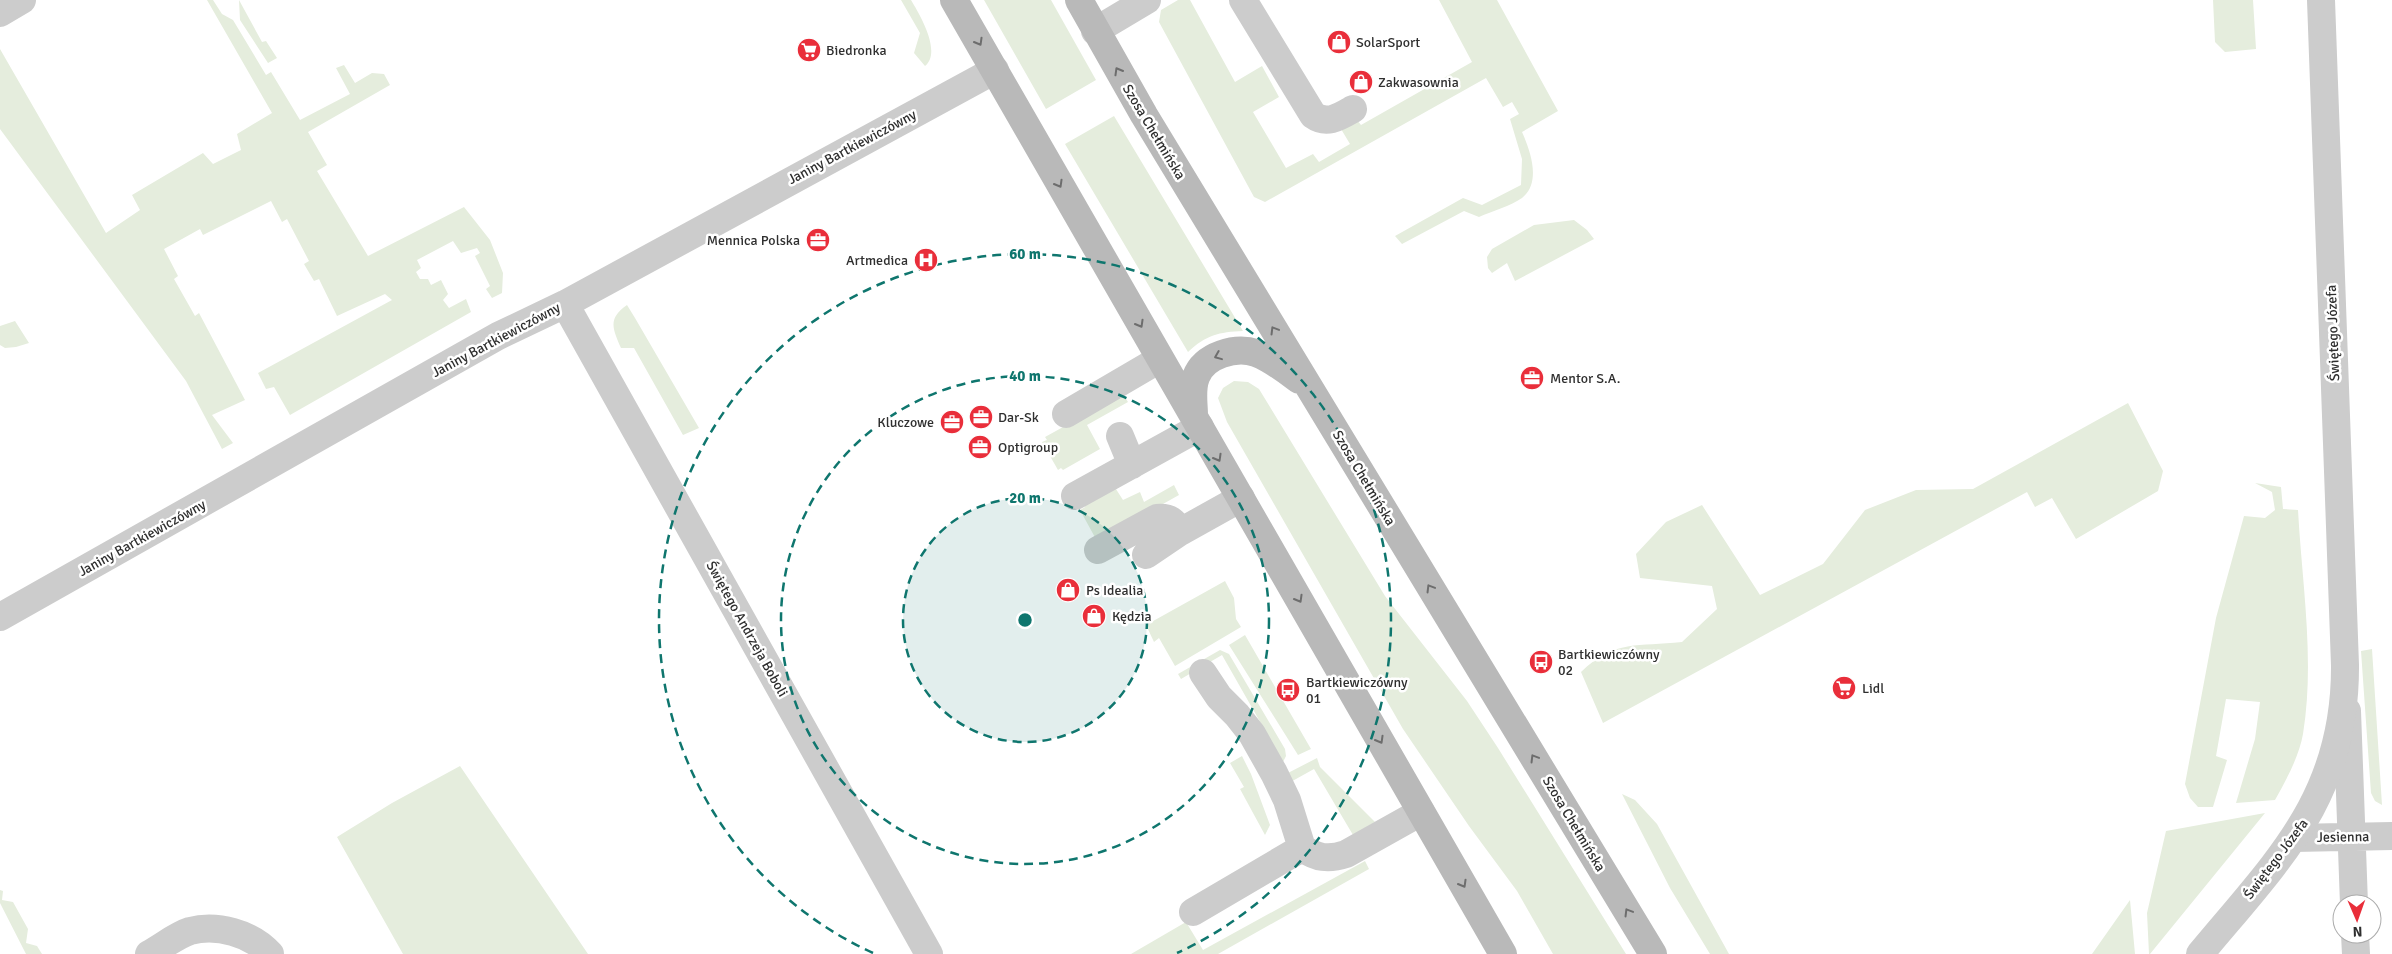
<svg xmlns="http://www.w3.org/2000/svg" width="2392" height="954" font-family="Signika,sans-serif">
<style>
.green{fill:#e5eddd}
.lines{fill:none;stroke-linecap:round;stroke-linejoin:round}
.minor{stroke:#ccc;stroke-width:28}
.tertiary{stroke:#ccc;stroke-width:28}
.secondary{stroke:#b9b9b9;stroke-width:28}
.oneway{stroke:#6d6d6d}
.ring{fill:none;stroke:#0f766e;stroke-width:2.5;stroke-dasharray:9 6}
.labels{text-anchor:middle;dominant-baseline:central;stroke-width:5;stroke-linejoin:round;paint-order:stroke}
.poi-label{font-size:14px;fill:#2f2f2f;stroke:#fff;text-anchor:start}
.street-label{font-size:14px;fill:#2f2f2f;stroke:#fff}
.centre{fill:#0f766e;stroke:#fff;stroke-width:2.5}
.ring-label{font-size:15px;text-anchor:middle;font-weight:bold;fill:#0f766e;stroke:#fff;stroke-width:5;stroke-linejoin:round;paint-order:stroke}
</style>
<rect width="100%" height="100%" fill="#fff"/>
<path class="green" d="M207 0H213L222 14 233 20 266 75 271 72 300 120 350 94 336 68 344 65 355 83 372 73 384 74 390 85 308 132 327 165 317 171 368 256 464 207 490 240 503 273 502 293 492 298 486 289 490 286 475 256 480 253 477 248 461 253 453 241 417 260 421 268 416 272 420 279H428L431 285 441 280 448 294 443 300 449 308 466 299 471 312 290 415 274 387 266 389 258 373 392 300 385 294 337 316 319 279 314 281 304 264 309 261 287 219 282 222 271 201 203 235 200 229 164 249 178 276 174 279 195 316 199 313 245 400 212 415 233 443 222 449 186 381 0 129V49L106 233 140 210 132 195 203 153 213 164 241 150 237 134 272 113Z
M239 0 262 42 266 41 277 58 268 63 240 20Z
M901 0H911C920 15 942 52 925 66L914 53 920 33Z
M984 0H1051L1096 80 1046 109Z
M1178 0H1190L1235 82 1262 66 1279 97 1253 112 1286 168 1313 154 1319 162 1350 144 1341 129 1357 120 1361 125 1472 62 1439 0H1497L1558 111 1522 132C1530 150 1542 182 1522 198 1511 206 1492 211 1479 217L1464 211 1402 244 1395 236 1463 198 1482 205 1521 185 1522 159 1510 119 1519 114 1512 102 1503 107 1486 78 1265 202 1254 197 1159 22 1161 10Z
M2213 0H2253L2256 49 2225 52 2215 42Z
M1114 116 1243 331C1219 332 1206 335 1188 352L1065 144Z
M1574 220 1587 230 1594 239 1515 281 1507 263 1492 273 1488 268 1487 257 1492 249 1534 225Z
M627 305 635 318 699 428 683 435 634 348H621C613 329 607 319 627 305Z
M15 321 29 343 16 347 5 348 0 345V326Z
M1234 381 1248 382 1259 389 1385 596 1467 701 1498 748 1626 954H1553L1517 891 1469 826 1403 729 1227 422 1218 398 1223 388Z
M1123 394 1128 402 1087 425 1100 449 1063 470 1061 468 1058 470 1042 442 1047 440 1045 437Z
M2128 403 2163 471 2158 491 2076 539 2052 498 2035 507 2027 492 1603 723 1581 672C1615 639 1638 647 1682 642L1717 609 1712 586 1640 578 1636 554 1666 522 1702 505 1760 595 1823 564 1865 510 1916 490 1973 489Z
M2255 483 2281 487 2283 509 2298 510C2302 584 2315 660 2303 734 2299 757 2286 780 2275 800L2236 803 2255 739 2260 702 2226 699 2216 756 2227 760 2213 807H2198L2190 798 2185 784 2216 618 2244 516 2265 518 2275 510 2272 492Z
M1174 485 1179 495 1097 541 1080 510 1085 507 1084 504 1114 486 1123 500 1140 492 1144 502Z
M1225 581 1234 598 1236 619 1241 627 1175 666 1159 638 1154 642 1146 625Z
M1245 635 1311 749 1298 755 1229 645Z
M2372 649 2382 805 2375 801 2371 793 2361 651Z
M1220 650 1229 654 1285 749 1286 756 1283 762 1222 655 1181 679 1178 674Z
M1242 756 1251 774 1270 825 1265 835 1240 789 1244 787 1230 763Z
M1317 758 1320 767 1375 822 1353 835 1314 769 1287 784 1286 774Z
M460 766 588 954H403L337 837 392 803Z
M1622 794 1635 800 1657 824 1729 954H1710L1670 888Z
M2265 813 2150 954H2149L2147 913 2166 831Z
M1365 861 1369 869 1218 954H1131L1186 922 1203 950Z
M0 890 3 891 2 900 13 902 28 929 26 943 37 946 42 954H26L0 903Z
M2130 900 2135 954H2092Z"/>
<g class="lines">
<path class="minor" d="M1243 0 1313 115C1327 125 1339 117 1353 109
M0 13 22 0
M1095 31 1147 0
M565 304 929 954
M1066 414 1160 359
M1120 436 1132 465
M1075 496 1200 427
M1098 550 1157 518C1170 517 1174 521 1180 532L1241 498
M1146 555 1180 532
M0 617 498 336 565 304 995 70
M1203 673 1219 697 1237 715 1252 734 1274 773 1287 800 1302 848
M2347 711 2354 904
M2294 838 2392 836
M1193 912 1302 848C1317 858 1328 860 1346 854L1421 812
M2355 934 2356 954
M149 954C162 947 177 935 190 931 217 924 251 933 270 954"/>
<path class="tertiary" d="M2200 954C2278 860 2346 797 2345 665L2321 0"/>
<path class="secondary" d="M954 0 1503 954
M1079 0 1144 115 1653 954
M1194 416C1194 403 1191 389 1196 377 1204 355 1236 346 1256 353 1272 359 1286 370 1299 380"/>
</g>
<defs><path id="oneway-chevron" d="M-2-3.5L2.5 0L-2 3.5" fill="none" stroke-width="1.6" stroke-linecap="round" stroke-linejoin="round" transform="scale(1.25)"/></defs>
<g class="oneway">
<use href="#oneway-chevron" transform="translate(979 42) rotate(60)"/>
<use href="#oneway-chevron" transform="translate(1118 71) rotate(-120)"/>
<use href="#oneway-chevron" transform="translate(1059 184) rotate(60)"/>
<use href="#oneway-chevron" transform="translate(1140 324) rotate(60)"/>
<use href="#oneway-chevron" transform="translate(1274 330) rotate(-121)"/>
<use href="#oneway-chevron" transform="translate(1218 356) rotate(158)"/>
<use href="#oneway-chevron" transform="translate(1218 458) rotate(60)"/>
<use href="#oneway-chevron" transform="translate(1430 588) rotate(-121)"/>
<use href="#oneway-chevron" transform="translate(1299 599) rotate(60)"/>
<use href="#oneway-chevron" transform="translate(1380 740) rotate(60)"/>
<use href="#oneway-chevron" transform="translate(1534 758) rotate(-121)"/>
<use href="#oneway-chevron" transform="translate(1463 884) rotate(60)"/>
<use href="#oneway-chevron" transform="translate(1628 912) rotate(-121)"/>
</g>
<circle cx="1025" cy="620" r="122" fill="#0f766e" fill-opacity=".12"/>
<g class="ring">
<circle cx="1025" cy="620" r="122"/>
<circle cx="1025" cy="620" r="244"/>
<path d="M873 953A366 366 0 1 1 1177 953"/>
</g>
<defs>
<g id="shop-disc" transform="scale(1.25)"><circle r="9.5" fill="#e92e3a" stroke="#fff"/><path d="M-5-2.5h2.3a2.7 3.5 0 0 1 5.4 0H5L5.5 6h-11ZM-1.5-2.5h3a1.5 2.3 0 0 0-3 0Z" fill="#fff"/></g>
<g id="supermarket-disc" transform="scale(1.25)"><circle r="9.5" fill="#e92e3a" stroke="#fff"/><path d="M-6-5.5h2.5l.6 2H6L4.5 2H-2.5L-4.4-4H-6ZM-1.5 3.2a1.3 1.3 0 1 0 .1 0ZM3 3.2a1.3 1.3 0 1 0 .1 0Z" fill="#fff"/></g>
<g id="office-disc" transform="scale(1.25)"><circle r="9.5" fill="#e92e3a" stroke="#fff"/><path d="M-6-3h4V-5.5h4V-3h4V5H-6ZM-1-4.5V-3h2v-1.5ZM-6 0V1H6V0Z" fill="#fff"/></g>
<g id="hospital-disc" transform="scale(1.25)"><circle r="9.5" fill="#e92e3a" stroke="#fff"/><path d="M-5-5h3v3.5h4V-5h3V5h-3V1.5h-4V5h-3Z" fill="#fff"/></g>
<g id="bus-disc" transform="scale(1.25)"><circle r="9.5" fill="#e92e3a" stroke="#fff"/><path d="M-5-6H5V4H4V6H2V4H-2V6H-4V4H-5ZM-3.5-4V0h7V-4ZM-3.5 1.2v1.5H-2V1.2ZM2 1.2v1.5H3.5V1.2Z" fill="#fff"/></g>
</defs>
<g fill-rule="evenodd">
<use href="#shop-disc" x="1339" y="42"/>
<use href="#supermarket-disc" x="809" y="50"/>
<use href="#shop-disc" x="1361" y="82"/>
<use href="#office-disc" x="818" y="240"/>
<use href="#hospital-disc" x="926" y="260"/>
<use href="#office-disc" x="1532" y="378"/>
<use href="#office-disc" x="981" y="417"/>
<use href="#office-disc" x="952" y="422"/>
<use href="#office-disc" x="980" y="447"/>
<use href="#shop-disc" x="1068" y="590"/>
<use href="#shop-disc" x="1094" y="616"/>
<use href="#bus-disc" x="1541" y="662"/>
<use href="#supermarket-disc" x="1844" y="688"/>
<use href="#bus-disc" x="1288" y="690"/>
</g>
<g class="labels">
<g class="poi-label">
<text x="1356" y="42">SolarSport</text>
<text x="826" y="50">Biedronka</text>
<text x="1378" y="82">Zakwasownia</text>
<text x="800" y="240" text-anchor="end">Mennica Polska</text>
<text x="908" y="260" text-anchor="end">Artmedica</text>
<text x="1550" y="378">Mentor S.A.</text>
<text x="998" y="417">Dar-Sk</text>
<text x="934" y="422" text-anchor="end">Kluczowe</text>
<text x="998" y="447">Optigroup</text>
<text x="1086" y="590">Ps Idealia</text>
<text x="1112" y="616">Kędzia</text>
<text x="1558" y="654">Bartkiewiczówny<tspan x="1558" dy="16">02</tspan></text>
<text x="1306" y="682">Bartkiewiczówny<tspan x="1306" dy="16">01</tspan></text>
<text x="1862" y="688">Lidl</text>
</g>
<g class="street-label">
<text transform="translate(1154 132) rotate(59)">Szosa Chełmińska</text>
<text transform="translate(852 147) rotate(-28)">Janiny Bartkiewiczówny</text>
<text transform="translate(2333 333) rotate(-92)">Świętego Józefa</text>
<text transform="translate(496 340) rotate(-28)">Janiny Bartkiewiczówny</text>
<text transform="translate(1364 478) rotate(59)">Szosa Chełmińska</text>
<text transform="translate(142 538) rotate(-29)">Janiny Bartkiewiczówny</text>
<text transform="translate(747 629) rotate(61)">Świętego Andrzeja Boboli</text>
<text transform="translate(1574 824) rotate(59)">Szosa Chełmińska</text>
<text transform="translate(2343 837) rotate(-1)">Jesienna</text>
<text transform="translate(2276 859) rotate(-53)">Świętego Józefa</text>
</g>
</g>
<circle cx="1025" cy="620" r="8" class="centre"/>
<g class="ring-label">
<text x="1025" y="259">60 m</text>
<text x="1025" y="381">40 m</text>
<text x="1025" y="503">20 m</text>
</g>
<g transform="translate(2357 919) rotate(178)"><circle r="24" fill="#ffffff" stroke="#acacac"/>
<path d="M0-4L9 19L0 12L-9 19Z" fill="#e92e3a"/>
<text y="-8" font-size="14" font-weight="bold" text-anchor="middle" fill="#2f2f2f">N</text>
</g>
</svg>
